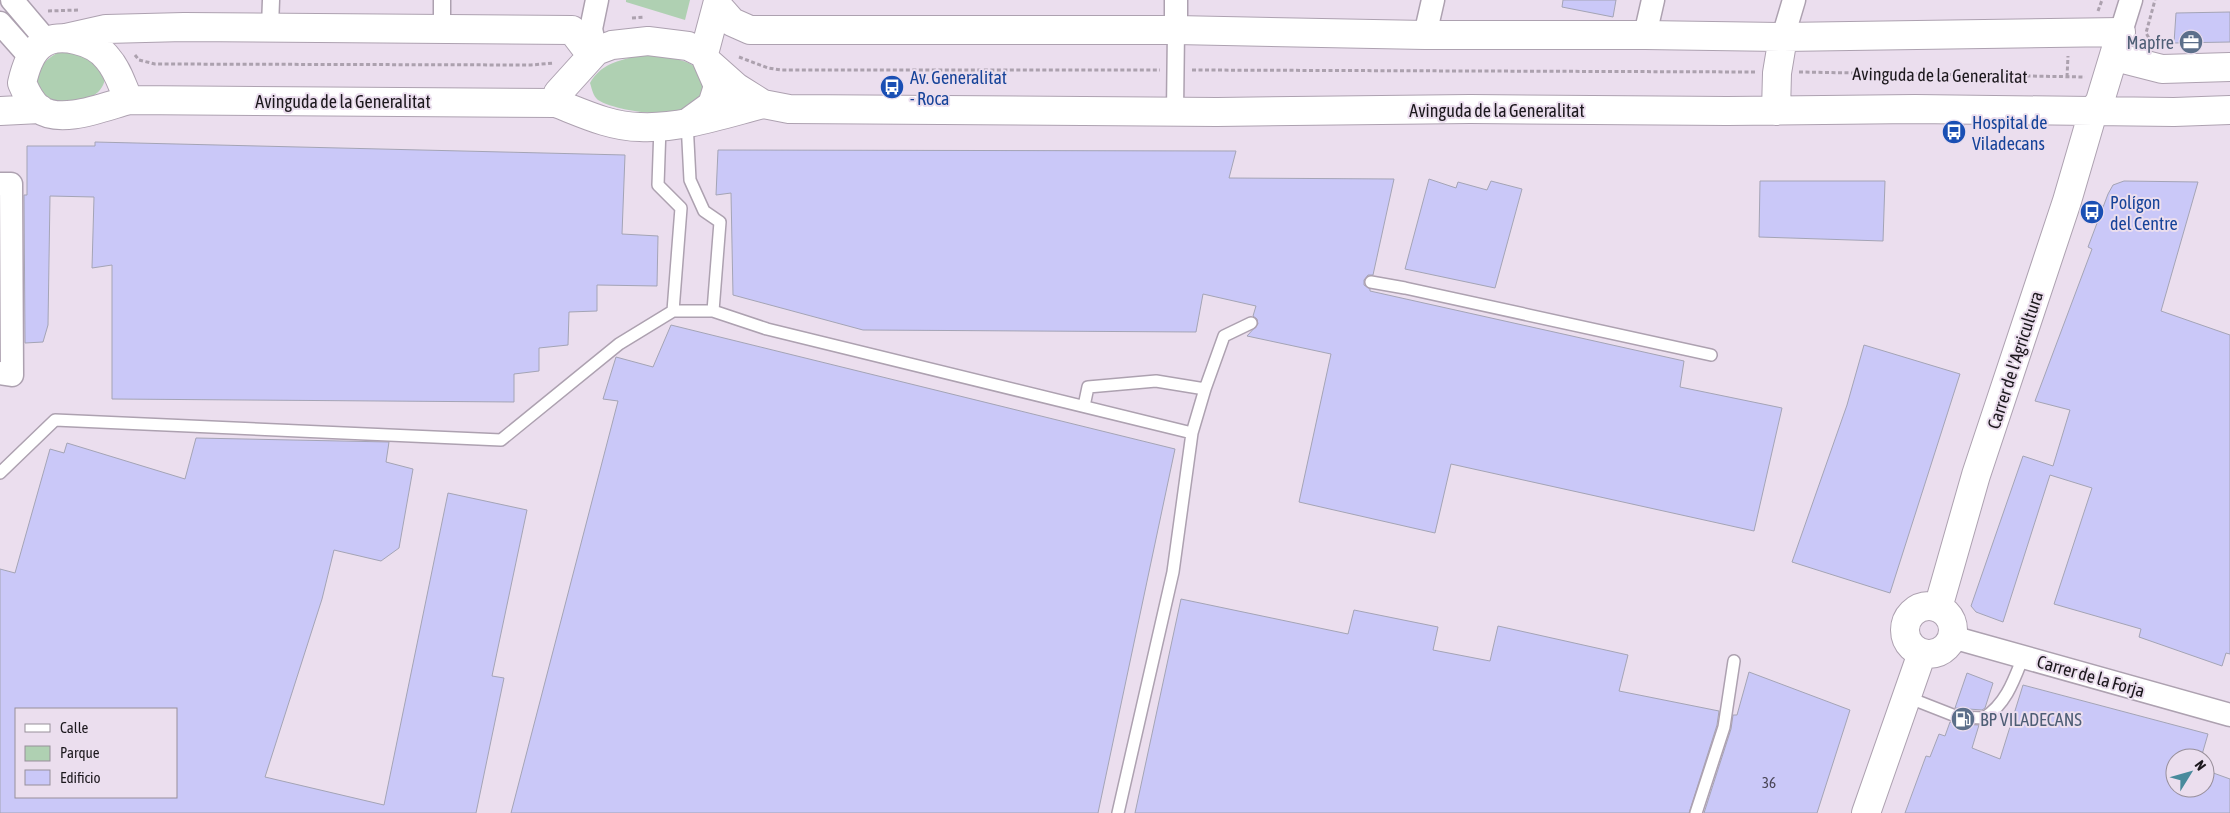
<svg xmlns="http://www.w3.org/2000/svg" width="2230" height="813" font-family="'Asap Condensed',sans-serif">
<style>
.green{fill:#afd0b2}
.building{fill:#cac8f8;stroke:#a4a4b5;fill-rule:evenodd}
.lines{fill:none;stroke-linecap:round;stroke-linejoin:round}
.service-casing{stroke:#ada1b0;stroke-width:14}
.pedestrian-casing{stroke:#ada1b0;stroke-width:19}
.minor-casing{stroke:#ada1b0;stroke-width:25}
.tertiary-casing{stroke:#ada1b0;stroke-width:30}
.path{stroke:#aca1ae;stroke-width:3;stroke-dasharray:4 2.5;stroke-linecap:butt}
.service{stroke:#fff;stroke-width:11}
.pedestrian{stroke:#fff;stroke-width:16}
.minor{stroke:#fff;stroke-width:22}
.tertiary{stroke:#fff;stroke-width:28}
.labels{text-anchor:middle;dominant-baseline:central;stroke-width:4;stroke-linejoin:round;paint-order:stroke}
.number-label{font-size:15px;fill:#484454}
.service-label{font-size:18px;fill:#4e5e75;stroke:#ebdeee;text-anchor:end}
.street-label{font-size:18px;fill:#1c181d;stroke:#ebdeee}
.transit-label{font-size:18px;fill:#164399;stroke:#ebdeee;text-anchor:start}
</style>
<rect width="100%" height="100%" fill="#ebdeee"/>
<path class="green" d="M626 0H690L685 20 626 2Z
M61 51 87 55 105 76C105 100 69 108 50 99 20 86 41 60 61 51Z
M637 56C663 56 685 56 705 74L704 97C696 102 688 109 680 111 663 117 613 110 598 100 593 96 592 89 590 83 601 64 617 61 637 56Z"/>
<path class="building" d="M1563 0H1616L1613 17 1562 7Z
M2230 12V42L2174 43 2176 13Z
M95 142 625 155 622 234 658 236 657 286 597 285V311L569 312 568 345 539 348V371L514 374V402L112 399V265L92 268 94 197 50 196 48 325 43 342 25 343 24 195H27V146H95Z
M718 150 1236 151 1229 178 1394 179 1373 275H1368L1364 280V285L1370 289V291L1684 361 1680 387 1782 408 1754 531 1451 464 1435 533 1299 502 1331 354 1247 336 1258 324 1257 319 1253 316 1256 306 1203 294 1196 332 863 330 733 295 731 193 716 195Z
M1429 179 1456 188 1458 182 1487 190 1491 181 1522 189 1495 288 1405 269Z
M1760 181H1885L1883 241 1759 237Z
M2124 181 2198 182 2161 311 2230 335V654L2226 653 2222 666 2139 637 2141 629 2054 604 2092 488 2050 475 2003 622 1976 612 1971 606 2023 456 2053 466 2070 410 2035 401 2092 249 2088 247 2108 194 2113 185Z
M671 325 1175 449 1098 813H511L618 401 603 399 616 357 653 367Z
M1864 345 1960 374 1890 593 1792 562 1847 405Z
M196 438 389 442 386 462 413 469 399 548 381 561 334 550 322 599 265 777 384 805 448 493 527 510 492 676 504 678 476 813H0V569L15 573 50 449 64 453 67 443 185 479ZM16 709H176V797H16Z
M1181 599 1348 634 1354 610 1438 627 1433 650 1490 661 1498 626 1628 655 1619 691 1719 711 1717 725 1689 813H1135Z
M1749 672 1850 710 1817 813H1704L1731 729 1733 715H1737Z
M1967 673 1993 683 1985 708 1982 710 1955 708Z
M2023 685 2208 734 2201 758H2175V788H2205V770L2230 779V813H1905L1926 756 1930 757 1939 734 1945 736 1950 722 1958 724 1979 725 1972 748 2000 759Z"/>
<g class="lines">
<g class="service-casing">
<path id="service" d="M687 122 690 180 704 211 720 222 713 311
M660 127 658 185 681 208 673 311
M1371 282 1405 288 1711 355
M1084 406 1088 387 1156 381 1205 389
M0 473 55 420 501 440 619 344 673 311H713L767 329 1192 433
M1907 697 1958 717 1984 718C2006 704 2014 680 2023 657
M1118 813 1173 572 1192 433 1205 389 1224 336 1251 323
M1696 813 1724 727 1734 661"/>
</g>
<g class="pedestrian-casing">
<path id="pedestrian" d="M442 0V29
M270 27 271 0
M1175 111 1176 30"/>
</g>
<g class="minor-casing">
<path id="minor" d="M12 0 46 40
M0 23 30 57
M1176 30V0
M2121 32 2131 0
M1425 35 1433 0
M1645 35 1653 0
M1783 37 1794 0
M596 51 591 29 597 0
M0 184H11L12 375 0 373
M1952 637 2230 715"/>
</g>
<g class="tertiary-casing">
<path id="tertiary" d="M717 5 732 22 750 30H1176L1425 35H1645L1783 37 2121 32 2100 101 2093 112 2067 201 1976 475 1938 608
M66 38 106 29 184 27 572 30 591 55
M704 54 717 5
M2115 57 2162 69 2230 67
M709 63 736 87 763 104 789 109 1217 112 1470 109 1727 111 1915 109 2174 112 2230 110
M129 100C122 86 118 70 108 59 100 48 89 43 76 40 41 32 29 52 22 83 26 92 30 102 39 109 61 125 106 106 129 100L556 103C582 113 611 127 640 127 681 129 724 114 763 104
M556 103 558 93 596 51 612 45 648 41 688 46 704 54 718 86 712 105 690 121
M0 111 40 109
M1776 111 1777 73 1783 37
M1905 630a24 24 0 1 1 48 0a24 24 0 1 1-48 0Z
M1866 813 1922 653"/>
</g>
<path class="path" d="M48 11 79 10
M2098 11 2102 0
M632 18 645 17
M2152 43 2146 33 2155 0
M135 55 139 60 155 64 531 65 554 63
M739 57 768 68 781 70H1160
M1192 70 1755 72
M1799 72 2085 77
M2067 77 2068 56"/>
<use href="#service" class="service"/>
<use href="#pedestrian" class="pedestrian"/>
<use href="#minor" class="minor"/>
<use href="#tertiary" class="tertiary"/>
</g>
<defs>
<g id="office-disc" transform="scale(1.25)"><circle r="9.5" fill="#5c6f8a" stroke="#ebdeee"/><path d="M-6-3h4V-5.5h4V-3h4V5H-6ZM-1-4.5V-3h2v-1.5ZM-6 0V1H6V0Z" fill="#fff"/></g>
<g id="bus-disc" transform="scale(1.25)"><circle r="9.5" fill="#1a4fb4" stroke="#ebdeee"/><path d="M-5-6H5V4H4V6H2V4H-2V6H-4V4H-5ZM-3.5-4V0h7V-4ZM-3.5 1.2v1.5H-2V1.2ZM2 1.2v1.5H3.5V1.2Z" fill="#fff"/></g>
<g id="fuel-disc" transform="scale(1.25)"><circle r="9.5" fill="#5c6f8a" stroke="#ebdeee"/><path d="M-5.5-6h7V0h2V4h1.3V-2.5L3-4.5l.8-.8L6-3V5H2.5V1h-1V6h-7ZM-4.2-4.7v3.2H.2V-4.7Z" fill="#fff"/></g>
</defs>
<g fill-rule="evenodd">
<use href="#office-disc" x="2191" y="42"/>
<use href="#bus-disc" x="892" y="87"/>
<use href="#bus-disc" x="1954" y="132"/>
<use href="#bus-disc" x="2092" y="212"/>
<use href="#fuel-disc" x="1963" y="719"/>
</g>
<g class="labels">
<g class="number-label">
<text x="1769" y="782">36</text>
</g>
<g class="service-label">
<text x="2174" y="42">Mapfre</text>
<text x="1980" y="719" text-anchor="start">BP VILADECANS</text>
</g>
<g class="street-label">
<text transform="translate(1940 75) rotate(1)">Avinguda de la Generalitat</text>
<text x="343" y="101">Avinguda de la Generalitat</text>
<text x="1497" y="110">Avinguda de la Generalitat</text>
<text transform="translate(2015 360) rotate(-72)">Carrer de l'Agricultura</text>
<text transform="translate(2091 676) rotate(16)">Carrer de la Forja</text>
</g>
<g class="transit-label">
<text x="910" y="77">Av. Generalitat<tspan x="910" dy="21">- Roca</tspan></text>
<text x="1972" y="122">Hospital de<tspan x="1972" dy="21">Viladecans</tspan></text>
<text x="2110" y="202">Polígon<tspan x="2110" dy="21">del Centre</tspan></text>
</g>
</g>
<rect x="15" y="708" width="162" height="90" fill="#ebdeee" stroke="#988f9a"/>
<rect x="25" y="724" width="25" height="8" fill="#ffffff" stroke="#988f9a"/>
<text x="60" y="733" font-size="15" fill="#1c181d">Calle</text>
<rect x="25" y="746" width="25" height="15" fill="#afd0b2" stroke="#988f9a"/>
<text x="60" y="758" font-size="15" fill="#1c181d">Parque</text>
<rect x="25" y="770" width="25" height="15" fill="#cac8f8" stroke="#988f9a"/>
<text x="60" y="783" font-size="15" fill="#1c181d">Edificio</text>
<g transform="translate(2190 773) rotate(53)"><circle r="24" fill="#ebdeee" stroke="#988f9a"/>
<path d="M0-4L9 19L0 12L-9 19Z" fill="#488a9c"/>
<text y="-8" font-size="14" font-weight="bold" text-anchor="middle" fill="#1c181d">N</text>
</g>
</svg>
